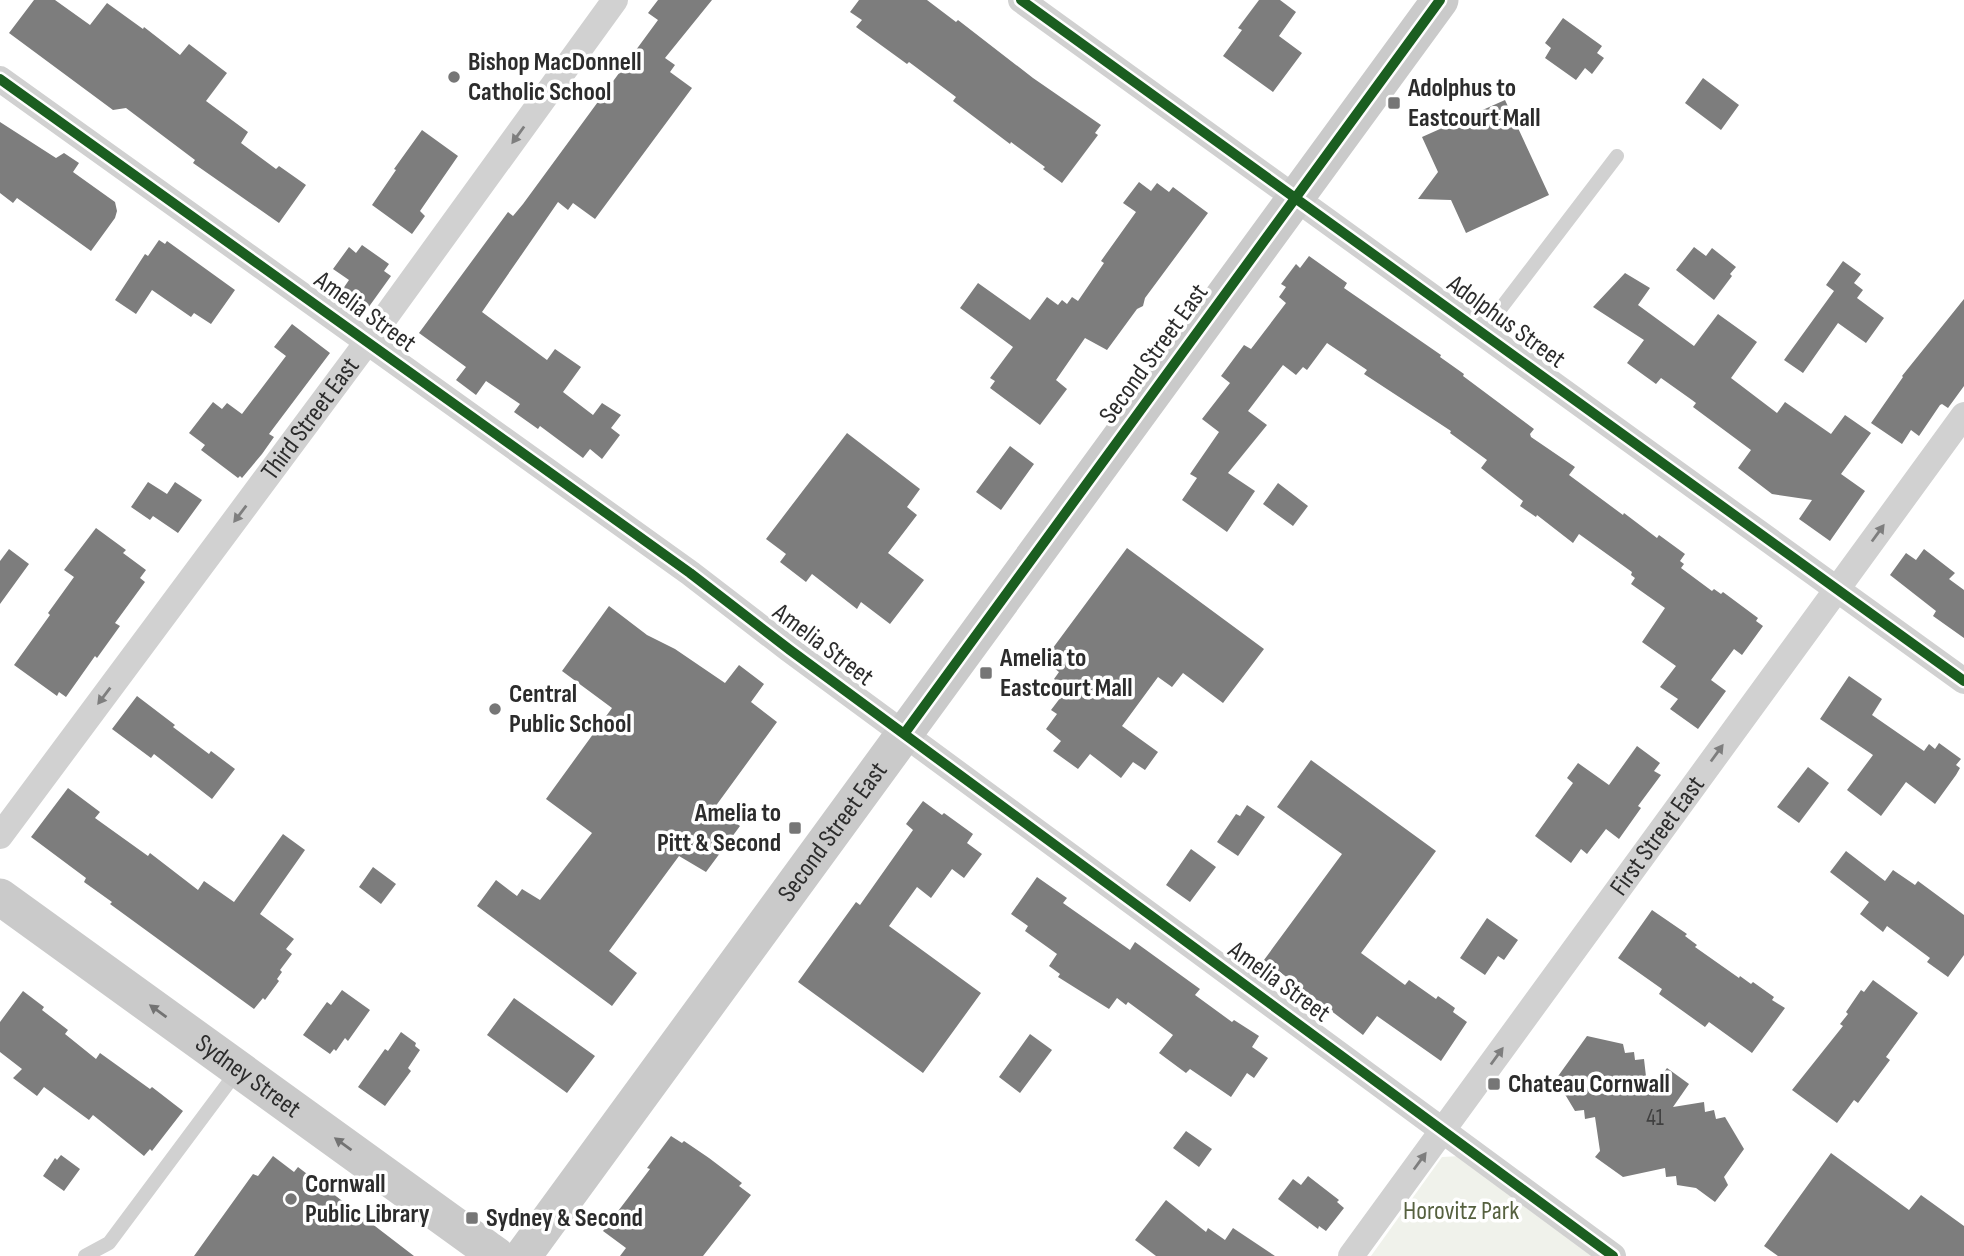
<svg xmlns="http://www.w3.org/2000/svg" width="1964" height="1256" font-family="'Sofia Sans Condensed',sans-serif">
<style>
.green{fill:#f0f2eb}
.building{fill:#7d7d7d}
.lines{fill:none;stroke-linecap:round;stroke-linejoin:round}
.lane{stroke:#d1d1d1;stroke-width:14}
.street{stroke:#d1d1d1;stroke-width:26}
.secondary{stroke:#cacaca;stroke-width:37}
.cycleway-casing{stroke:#fff;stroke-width:15}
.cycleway{stroke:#1b5e20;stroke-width:10}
.oneway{fill:#7e7e7e}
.oneway2{fill:#737373}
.poi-dot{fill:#767676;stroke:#fff;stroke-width:2.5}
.labels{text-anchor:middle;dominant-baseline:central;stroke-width:7;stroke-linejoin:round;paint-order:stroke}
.number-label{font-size:23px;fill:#404040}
.poi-label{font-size:26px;font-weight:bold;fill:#2c2c2c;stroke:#fff;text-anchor:start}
.street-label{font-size:26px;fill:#2c2c2c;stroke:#fff}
.park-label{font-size:26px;fill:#56613f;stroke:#fff}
</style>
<rect width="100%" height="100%" fill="#fff"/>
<path class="green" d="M1461 1156 1596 1256H1371L1442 1157Z"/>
<path class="building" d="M34 0H55L90 25 107 3 143 29 144 27 180 55 189 44 227 73 206 101 248 132 241 143 276 169 279 166 306 185 279 223 193 163 195 160 126 108 113 110 9 33Z
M658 0H712L665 58 675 65 670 72 692 88 595 219 573 203 568 210 558 202 482 312 547 360 555 349 581 367 563 392 593 415 602 403 621 415 611 428 620 435 602 459 590 449 583 458 540 426 538 429 514 412 520 404 486 381 476 395 456 380 466 367 419 333 508 212 513 216 523 204 658 20 648 13Z
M859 0H927L956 22 958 20 1033 78 1101 125 1095 133 1098 135 1062 183 1043 169 1045 167 1011 142 1010 144 953 101 956 97 909 62 907 64 856 27 862 20 850 12Z
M1259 0H1280L1296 12 1279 36 1302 53 1273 92 1223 56 1242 30 1238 28Z
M1563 18 1602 46 1597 53 1604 58 1592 74 1585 68 1576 80 1545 58 1551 48 1545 43Z
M1703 78 1739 105 1721 130 1685 103Z
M1505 100 1549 195 1466 233 1451 200 1418 199 1438 172 1422 137Z
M0 122 56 158 64 153 79 163 73 172 115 202 117 211 115 218 91 251 17 198 13 203 0 193Z
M422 130 458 156 420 211 425 216 412 234 372 205 396 170 394 169Z
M1139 182 1151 191 1157 183 1169 192 1173 187 1208 213 1145 298 1143 306 1137 309 1107 350 1085 338 1056 380 1067 389 1040 425 990 388 995 381 990 378 1013 347 960 308 978 283 1030 320 1047 297 1058 305 1062 300 1067 304 1072 297 1078 301 1104 263 1101 261 1136 212 1123 203Z
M159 240 165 244 167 241 235 290 211 324 194 313 191 317 152 290 136 314 115 300 145 254 148 256Z
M362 245 389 264 384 271 391 276 368 308 365 306 360 313 338 296 349 280 333 269 349 247 356 253Z
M1694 247 1706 256 1712 248 1736 267 1730 274 1732 276 1714 300 1676 270Z
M1309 256 1347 283 1344 288 1441 355 1440 357 1464 374 1463 376 1534 429 1530 434 1531 437 1575 467 1569 475 1623 515 1624 513 1657 538 1659 535 1685 554 1680 561 1684 564 1681 568 1712 591 1714 589 1721 594 1723 592 1758 618 1756 621 1763 626 1742 655 1734 649 1711 680 1726 691 1698 729 1670 709 1678 699 1660 687 1676 666 1642 642 1665 608 1631 584 1635 578 1631 575 1632 572 1579 534 1573 543 1537 515 1536 517 1520 506 1523 501 1481 468 1487 460 1450 433 1451 431 1364 374 1367 370 1327 343 1307 370 1303 367 1296 375 1283 365 1248 411 1267 425 1228 473 1255 491 1227 532 1182 500 1197 478 1190 474 1219 432 1202 419 1230 383 1221 376 1244 345 1251 349 1286 303 1279 297 1286 287 1281 284 1296 264 1300 268Z
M1843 261 1861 274 1854 283 1863 290 1857 298 1884 318 1866 343 1838 323 1803 373 1784 360 1834 291 1826 285Z
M1625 273 1650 288 1638 305 1694 346 1718 314 1757 342 1731 378 1777 413 1785 402 1831 434 1845 415 1871 433 1841 474 1865 491 1830 541 1799 519 1812 500 1772 494 1738 468 1751 450 1693 407 1696 403 1692 400 1661 378 1656 384 1627 363 1644 340 1593 307Z
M1964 299V386L1948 408 1942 404 1940 405 1919 436 1911 430 1902 444 1871 423 1903 377 1902 376Z
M292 324 330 353 269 434 274 437 262 454 242 478 240 476 238 478 201 450 205 445 189 433 213 402 222 409 227 403 242 414 286 356 274 347Z
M847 433 920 489 907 507 917 515 888 553 924 580 890 624 861 602 857 609 812 574 806 582 780 562 786 554 766 539Z
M1010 446 1034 464 1001 510 976 492Z
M148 482 167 494 175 482 202 500 178 533 153 516 150 520 131 507Z
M1278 483 1308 506 1293 526 1263 504Z
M96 528 126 550 123 553 146 570 140 578 145 582 115 623 120 626 97 658 95 656 66 697 59 692 57 696 14 665 50 615 48 613 74 577 64 570Z
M1127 548 1264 649 1223 703 1183 673 1172 687 1158 677 1122 726 1158 752 1145 770 1133 762 1121 778 1090 754 1078 769 1053 751 1061 741 1046 729 1057 714 1051 710 1067 689 1054 679 1059 672 1044 660Z
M9 549 29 564 0 604V561Z
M1924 549 1955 573 1949 579 1964 590V638L1933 616 1936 611 1890 575 1906 553 1916 560Z
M609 606 647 635 675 649 725 683 739 665 764 684 751 702 777 722 715 807 740 826 706 872 679 856 609 951 637 973 612 1006 477 906 496 880 517 896 522 889 540 900 592 833 546 799 612 708 562 671Z
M1849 676 1882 699 1872 715 1924 751 1929 744 1935 749 1939 743 1961 759 1956 765 1960 768 1956 775 1935 804 1906 782 1881 816 1847 790 1873 755 1820 719Z
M137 696 175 725 173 727 209 754 211 751 235 769 212 799 154 754 151 758 112 729Z
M1637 746 1660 763 1654 771 1661 775 1638 806 1641 808 1619 839 1606 829 1587 854 1581 849 1571 863 1535 836 1573 783 1567 778 1578 763 1609 785Z
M1311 760 1436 851 1361 953 1405 985 1409 980 1436 999 1438 996 1455 1008 1453 1012 1467 1022 1441 1061 1377 1016 1363 1035 1264 960 1342 854 1277 807Z
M1808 767 1829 783 1799 823 1777 807Z
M68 788 100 812 95 818 148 856 150 853 198 890 204 881 234 902 283 834 305 850 260 914 294 939 286 949 292 954 280 970 282 972 277 979 279 981 265 1000 263 998 254 1009 110 904 112 902 84 882 86 878 31 837Z
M923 801 942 815 944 813 973 834 967 843 982 854 964 878 952 869 931 898 917 887 889 926 981 993 923 1073 798 982 856 902 860 905 913 830 906 824Z
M1247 805 1265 817 1238 856 1217 842 1236 814 1240 816Z
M1191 849 1216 867 1190 902 1166 885Z
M1846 851 1885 881 1893 870 1915 885 1918 881 1964 915V955L1948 977 1927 962 1930 958 1887 926 1883 932 1860 914 1869 902 1830 872Z
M373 867 396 884 381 904 359 887Z
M1037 877 1067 898 1063 903 1130 950 1135 942 1200 989 1195 995 1232 1022 1234 1020 1259 1036 1252 1047 1268 1058 1254 1078 1247 1073 1231 1097 1190 1069 1186 1073 1159 1053 1173 1035 1128 1002 1126 1005 1117 998 1109 1009 1058 977 1060 974 1049 966 1057 954 1025 931 1028 926 1011 914Z
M1652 910 1687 934 1685 936 1697 945 1695 947 1739 978 1740 976 1751 984 1753 982 1774 997 1772 1000 1785 1008 1752 1053 1709 1022 1705 1027 1659 994 1662 989 1618 958Z
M1487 918 1518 940 1504 960 1498 956 1485 975 1460 958Z
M1873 980 1918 1013 1886 1057 1890 1060 1858 1103 1854 1100 1837 1123 1792 1090 1843 1026 1840 1024 1848 1014 1846 1012 1861 990 1864 992Z
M342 990 370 1010 348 1041 345 1038 336 1051 334 1049 330 1054 303 1035 327 1002 331 1005Z
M23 991 44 1007 42 1010 68 1030 65 1034 96 1059 100 1053 150 1089 152 1087 183 1111 152 1151 150 1149 144 1156 93 1115 89 1120 44 1087 37 1096 13 1078 22 1069 0 1052V1022Z
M514 998 595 1056 567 1093 487 1035Z
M401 1032 416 1043 415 1046 420 1050 408 1068 411 1071 385 1106 358 1087 385 1049 388 1051Z
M1030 1034 1052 1050 1020 1093 999 1077Z
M1587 1036 1623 1044 1625 1053 1634 1052 1635 1060 1644 1059 1648 1094 1667 1068 1689 1084 1673 1107 1704 1102 1705 1112 1714 1110 1716 1119 1725 1117 1744 1149 1724 1177 1728 1185 1715 1202 1696 1188 1677 1185 1676 1176 1666 1177 1665 1168 1623 1177 1595 1157 1600 1151 1595 1117 1585 1119 1584 1110 1575 1111 1563 1091 1567 1086 1556 1079Z
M1186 1131 1212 1149 1199 1167 1173 1148Z
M671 1136 682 1143 684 1141 709 1158 742 1183 739 1186 751 1195 703 1256H620L626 1248 603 1231 650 1169 647 1168Z
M1831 1153 1909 1210 1921 1195 1964 1226V1256H1778L1764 1246Z
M61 1155 80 1169 64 1191 43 1176 55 1158 57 1160Z
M273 1156 294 1172 298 1167 414 1256H194L253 1174 258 1176Z
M1308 1176 1339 1200 1337 1202 1344 1208 1326 1231 1319 1226 1318 1229 1278 1199 1293 1179 1301 1185Z
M1166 1200 1206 1232 1208 1228 1225 1240 1233 1228 1275 1256H1156L1135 1240Z"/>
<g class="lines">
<path class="lane" d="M1482 333 1617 156
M85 1256 109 1243 238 1070"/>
<g class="street">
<path d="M1021 0 1964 681"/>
<path d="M0 79 690 573 790 650 1613 1256"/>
<path id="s1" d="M0 836 368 341 615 0"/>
<path id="s2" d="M1351 1256 1964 415"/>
</g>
<g class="secondary">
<path id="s3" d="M0 897 497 1256"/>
<path id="s4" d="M523 1256 1440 0"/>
</g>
<g class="cycleway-casing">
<path id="cycleway" d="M1021 0 1964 681
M0 79 690 573 790 650 1613 1256
M904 734 1440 0"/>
</g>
<use href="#cycleway" class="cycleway"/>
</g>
<defs><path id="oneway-solid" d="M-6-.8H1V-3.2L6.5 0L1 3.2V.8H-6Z" transform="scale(1.75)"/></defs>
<g class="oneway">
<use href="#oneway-solid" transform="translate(518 135) rotate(126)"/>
<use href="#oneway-solid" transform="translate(240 514) rotate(127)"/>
<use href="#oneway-solid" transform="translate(1878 533) rotate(-54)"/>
<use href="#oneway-solid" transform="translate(104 696) rotate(127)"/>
<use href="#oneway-solid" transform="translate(1717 753) rotate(-54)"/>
<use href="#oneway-solid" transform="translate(1497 1056) rotate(-54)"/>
<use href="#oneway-solid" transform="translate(1420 1161) rotate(-54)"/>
</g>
<g class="oneway2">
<use href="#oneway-solid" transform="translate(158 1011) rotate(-144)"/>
<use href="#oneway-solid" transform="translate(343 1144) rotate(-144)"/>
</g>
<g class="poi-dot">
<circle cx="454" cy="77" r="7"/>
<rect x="1387" y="96" width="14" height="14" rx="3.5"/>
<rect x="979" y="666" width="14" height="14" rx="3.5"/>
<circle cx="495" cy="709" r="7"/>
<rect x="788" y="821" width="14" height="14" rx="3.5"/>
<rect x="1487" y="1077" width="14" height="14" rx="3.5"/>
<circle cx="291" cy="1199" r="7"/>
<rect x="465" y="1211" width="14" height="14" rx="3.5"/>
</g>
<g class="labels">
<g class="number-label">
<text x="1655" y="1118">41</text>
</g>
<g class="poi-label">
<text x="468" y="62">Bishop MacDonnell<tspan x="468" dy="30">Catholic School</tspan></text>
<text x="1408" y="88">Adolphus to<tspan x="1408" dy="30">Eastcourt Mall</tspan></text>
<text x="1000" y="658">Amelia to<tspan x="1000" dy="30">Eastcourt Mall</tspan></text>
<text x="509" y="694">Central<tspan x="509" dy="30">Public School</tspan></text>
<text x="781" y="813" text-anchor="end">Amelia to<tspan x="781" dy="30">Pitt &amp; Second</tspan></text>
<text x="1508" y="1084">Chateau Cornwall</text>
<text x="305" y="1184">Cornwall<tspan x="305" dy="30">Public Library</tspan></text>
<text x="486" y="1218">Sydney &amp; Second</text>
</g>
<g class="street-label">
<text transform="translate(365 312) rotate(36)">Amelia Street</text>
<text transform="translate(1506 322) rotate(36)">Adolphus Street</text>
<text transform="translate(1154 354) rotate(-54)">Second Street East</text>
<text stroke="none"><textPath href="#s1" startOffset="520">Third Street East</textPath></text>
<text transform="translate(823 645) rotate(37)">Amelia Street</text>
<text stroke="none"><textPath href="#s4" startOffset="525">Second Street East</textPath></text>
<text stroke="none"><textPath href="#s2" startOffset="520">First Street East</textPath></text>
<text transform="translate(1279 982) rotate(36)">Amelia Street</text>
<text stroke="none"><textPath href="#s3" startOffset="306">Sydney Street</textPath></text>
</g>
<g class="park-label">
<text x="1461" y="1211">Horovitz Park</text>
</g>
</g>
</svg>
